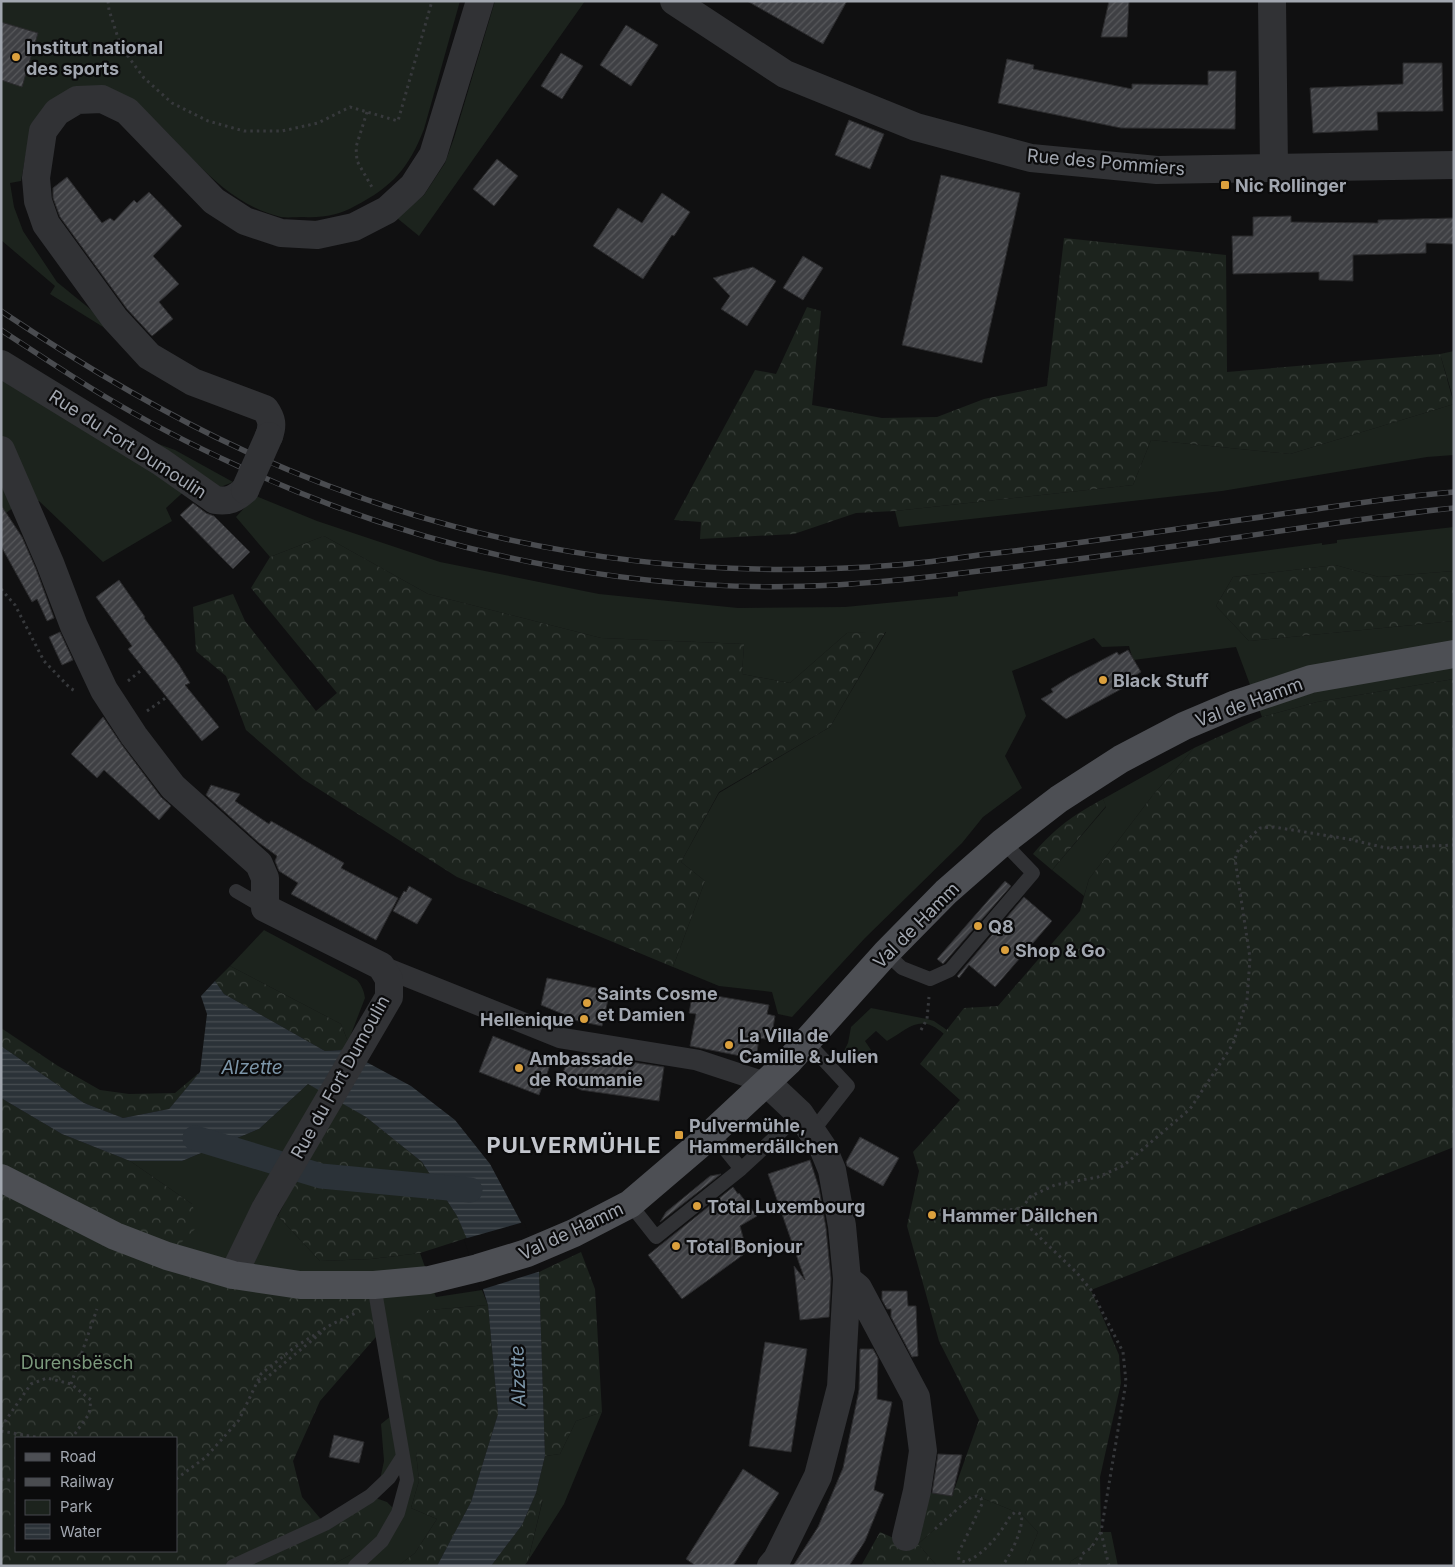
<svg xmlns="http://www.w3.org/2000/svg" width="1455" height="1567" font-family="Inter,sans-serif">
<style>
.green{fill:#1c231d}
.forest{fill:url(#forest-crowns);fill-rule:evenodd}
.water{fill:url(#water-rules)}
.pier{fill:#101011}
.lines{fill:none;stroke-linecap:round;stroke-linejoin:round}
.canal{stroke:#2b3238;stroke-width:25}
.building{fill:url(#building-hatch);stroke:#2a2a2c}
.path{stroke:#37393c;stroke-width:3;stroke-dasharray:2.5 4;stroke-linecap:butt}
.service{stroke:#313235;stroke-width:14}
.pedestrian{stroke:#313235;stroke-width:21}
.minor{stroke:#313235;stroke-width:28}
.primary{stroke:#4d4f54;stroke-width:28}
.rail-casing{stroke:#4a4c50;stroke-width:5.5}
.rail{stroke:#0b0b0c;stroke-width:4;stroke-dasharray:11;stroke-linecap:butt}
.minor-bridge{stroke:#313235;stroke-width:28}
.poi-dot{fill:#dba03d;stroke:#0b0b0c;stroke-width:2}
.labels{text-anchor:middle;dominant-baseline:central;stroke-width:4.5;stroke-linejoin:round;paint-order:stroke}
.poi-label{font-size:18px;font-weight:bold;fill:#a2a7b0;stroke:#0b0b0c;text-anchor:start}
.street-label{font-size:18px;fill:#a2a7b0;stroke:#0b0b0c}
.park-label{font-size:18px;fill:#7b997c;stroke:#0b0b0c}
.water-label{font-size:19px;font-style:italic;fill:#7c95a8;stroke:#0b0b0c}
.district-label{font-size:22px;font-weight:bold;letter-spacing:1px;fill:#c3c6cd;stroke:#0b0b0c}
</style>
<defs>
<pattern id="forest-crowns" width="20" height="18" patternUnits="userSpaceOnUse" patternTransform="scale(1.25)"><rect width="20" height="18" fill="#1c231d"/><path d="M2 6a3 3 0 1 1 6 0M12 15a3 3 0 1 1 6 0" fill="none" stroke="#3a403b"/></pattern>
<pattern id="water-rules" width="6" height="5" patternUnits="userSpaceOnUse" patternTransform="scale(1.25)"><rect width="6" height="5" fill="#2b3238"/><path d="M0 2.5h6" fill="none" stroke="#474d52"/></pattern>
<pattern id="building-hatch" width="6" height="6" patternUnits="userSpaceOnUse" patternTransform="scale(1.25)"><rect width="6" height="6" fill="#3f4044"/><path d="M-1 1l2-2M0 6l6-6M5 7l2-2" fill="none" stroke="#58595c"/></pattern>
</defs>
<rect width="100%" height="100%" fill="#101011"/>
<path class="green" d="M1 1H460L424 129C409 168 392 187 355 206 340 215 322 218 304 217 297 217 288 218 281 217 218 202 183 142 136 103 128 96 115 92 105 88L31 126 21 181 10 183 14 207 23 231 57 282 106 322 116 335 50 294 55 286 1 240Z
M495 1H585L419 236 397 218 424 195 445 163 454 138Z
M1454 351V401L1440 354Z
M1 364 142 438 175 450 233 482 218 488 192 484 166 508 172 521 103 562 39 501H22L6 513 1 509Z
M1454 404V455L1427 457 1222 491 899 527 895 511 1133 485 1151 440 1290 454Z
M251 494 317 521 440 562 599 594 738 608 845 607 958 596V592L1322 543V545L1337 543V540L1454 527V571L1379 577 1335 565 1233 577 1216 606 1249 641 1454 621V679L1317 702 1262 717 1236 647 1133 660 1129 646 1102 647 1094 638 1012 671 1026 716 1005 756 1022 788 983 817 962 843 865 938 792 1017 778 1014 772 992 719 986 673 967 705 881 681 862 719 793 830 727 886 632 847 633 790 683 742 674 744 644 601 638 428 594 324 536 270 557 236 517 246 506Z
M1194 748 1153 795 1089 879 1084 896 1052 870 1106 807 1103 799Z
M264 930 357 980C362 986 364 991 365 998L348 1042 341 1024 230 966Z
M871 1008 927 1019 934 1021 947 1030 944 1034C920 1013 910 1028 887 1041L876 1031 865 1041 871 1050 849 1062 842 1055 848 1043 851 1027Z
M308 1084 320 1090 253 1202 278 1216 320 1261 371 1259 420 1253 436 1297 482 1290 488 1305 429 1310 416 1452 419 1481 411 1508 437 1519 415 1553 398 1566H330L350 1555 362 1508 370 1496 387 1502 398 1513 403 1457 378 1489 384 1461 381 1424 396 1412 377 1303 167 1256 192 1204 130 1161H182L259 1129Z
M602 1412 564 1504 528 1561 543 1499 536 1493 545 1456 560 1454 576 1421Z
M977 1496 1021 1514 1038 1532 1024 1566H937L918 1544 971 1497Z
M1101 1532H1111L1118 1566H1069L1071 1561 1091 1548Z"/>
<path class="forest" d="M1064 238 1226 255 1227 372 1440 354 1454 404 1290 454 1151 440 1133 485 895 511 856 513 794 534 700 539 701 522 674 520 755 370 776 374 807 307 821 311 812 405 882 418 937 417 984 399 1047 386Z
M324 536 428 594 601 638 744 644 742 674 790 683 847 633 886 631 830 727 719 792 681 862 705 881 673 967 457 877 303 779 246 730 226 676 196 651 193 607 233 594 245 621 316 711 337 693 251 588 270 557Z
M1335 565 1379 577 1454 571V621L1249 641 1216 606 1233 577Z
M1454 679V1147L1091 1290 1119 1355 1121 1383 1100 1477 1101 1532 1091 1548 1071 1561 1069 1566H1024L1038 1532 1021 1514 977 1496 971 1497 918 1544 937 1566H861L880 1532 907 1544 924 1492 952 1496 979 1420 939 1341 907 1226 919 1171 913 1152 960 1100 920 1064 964 1008 998 1006 1080 911 1089 879 1153 795 1194 748 1262 717 1317 702Z
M1103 799 1106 806 1052 870 1033 854C1056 827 1072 816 1103 799Z
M230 966 341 1024 348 1042 344 1050 325 1051 224 994 215 981Z
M1 1028 58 1066 100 1090 129 1094 175 1093 200 1072 169 1109 123 1118 84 1103 1 1046Z
M1 1098 62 1134 130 1161 192 1204 199 1225 168 1256 374 1285 382 1330 320 1401 293 1461 302 1497 325 1524 362 1508 376 1517 371 1537 350 1555 330 1566H1ZM16 1438H176V1551H16Z
M342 1103 366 1117 422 1162 457 1216 467 1238 420 1253 371 1259 320 1261 278 1216 288 1196Z
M581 1252 595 1289 602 1412 576 1421 560 1454 545 1456 539 1272Z
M488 1305 498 1414 471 1502 437 1566H398L415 1553 437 1519 411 1508 419 1481 416 1452 395 1328 429 1310Z
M536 1493 543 1498 528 1561 524 1566H491L522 1525Z"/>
<path class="water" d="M215 981 224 994 325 1051 344 1050 411 1086 455 1120 490 1164 523 1226 539 1272 545 1456 536 1493 522 1525 491 1566H437L471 1502 498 1414 488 1305 467 1239 457 1216 422 1162 366 1117 308 1084 259 1129 182 1161H130L62 1134 1 1098V1046L84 1103 123 1118 169 1109 200 1072 207 1014 201 996Z"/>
<path class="pier" d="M524 1222 541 1271 480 1290 464 1239Z"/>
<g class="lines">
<path class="canal" d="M195 1138 321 1176 470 1190"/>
</g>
<path class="building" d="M747 1H847L823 44Z
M1109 1H1129L1127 37H1101Z
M1 22 38 33 22 87 1 80Z
M626 25 658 45 631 86 600 65Z
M561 53 583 66 562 99 541 86Z
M1007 59 1034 65 1033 69 1132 89V84L1208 85V71H1236L1235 129 1121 128 998 103Z
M1403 63H1442L1443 111 1377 112 1378 130 1313 133 1310 88 1403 84Z
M849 120 884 134 870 169 835 155Z
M497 159 518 176 494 206 473 189Z
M941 175 1020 193 982 363 902 345Z
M67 177 102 223 110 218 114 221 134 200 137 203 149 192 182 226 153 256 179 284 159 302 173 319 152 336 127 309 60 217 53 198V188Z
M662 193 690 212 674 236 672 235 643 279 593 246 618 208 642 223Z
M1291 216V222L1378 223V220L1454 218V244L1426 243V253L1353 255V281L1319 280V272L1233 274 1232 236H1253V217Z
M803 256 823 268 803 300 783 288Z
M753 267 776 281 747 326 721 309 730 296 713 278Z
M193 503 206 513 214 516 250 552 233 569 180 515Z
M1 505 22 537 36 569 54 618 47 621 37 599 32 602 1 546Z
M119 580 145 617 144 618 179 665 190 683 185 685 219 727 202 741 128 649 132 646 96 597Z
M60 632 73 660 62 665 49 637Z
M1128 650 1141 672 1131 678 1134 682 1066 719 1041 699 1053 692 1051 689 1070 677 1117 652 1119 655Z
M103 717 122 745 161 797 171 806 159 820 104 770 97 778 71 754Z
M211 785 240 794 235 801 269 824 271 821 344 863 341 868 398 898 376 940 291 894 298 883 279 871 275 861 277 856 258 842 206 795Z
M1005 881 1011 886 943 964 937 959Z
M409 886 432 899 417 924 393 911 404 891 406 892Z
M1024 897 1052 921 995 987 969 965 959 978 957 976Z
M547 978 610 991 602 1026 564 1018 565 1015 541 1005Z
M693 992 769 1005 767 1014 775 1016 771 1040 759 1038 756 1059 690 1046 696 1014 689 1013Z
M493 1036 552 1060 539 1095 479 1072Z
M586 1055 664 1067 659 1101 581 1090 560 1080 568 1060 584 1067Z
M860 1137 899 1158 883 1186 847 1166 846 1162Z
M810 1160 819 1188 826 1228 831 1279 829 1317 800 1320 794 1266 805 1280 768 1174Z
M721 1174 660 1222 666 1212 710 1176Z
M733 1187 738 1194 739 1193 757 1216 740 1226 747 1252 682 1299 648 1255Z
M882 1291H907L908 1306H916L918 1356 912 1357 891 1317V1309H887L882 1300Z
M765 1342 807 1349 791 1452 749 1446Z
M860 1349H873L878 1358 877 1399 892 1402 874 1490 884 1494 865 1541 849 1566H793L818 1527 843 1468 859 1390Z
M334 1435 364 1442 359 1463 329 1457Z
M938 1454 962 1455 952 1496 932 1493Z
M743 1469 779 1493 733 1566H696L686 1559Z"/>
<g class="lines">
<path class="path" d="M108 1 109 10 121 47 144 78 172 103 208 121 244 131H282L318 123 350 107 398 121 432 1
M367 112 356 147 357 161 373 189
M1 589 15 605 44 661 70 688 77 692
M128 681 144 668
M147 711 167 697
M921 1030 927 1019 929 997
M932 1215 1021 1209
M258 1382 265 1379 322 1332
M71 1384 97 1309
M1 1427 31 1384 47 1378 71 1384 91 1400 89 1414 72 1438
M1 1431 41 1438
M1 1479 16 1481
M176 1479 206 1457 239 1420 261 1374 295 1347 332 1324 358 1312
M935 1529 971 1497 977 1496 981 1498 982 1504 958 1554 959 1560 965 1562C985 1554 1000 1534 1011 1515L1016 1512 1021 1514C1025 1527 1010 1556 1002 1566
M1079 1566 1082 1554 1091 1548 1101 1532
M1109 1566 1101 1532 1126 1382 1123 1352 1091 1290 1077 1273 1032 1230 1023 1219 1021 1209 1031 1196 1055 1185 1098 1177 1123 1166 1190 1109 1233 1044 1247 1000 1250 958 1235 859 1239 848 1260 828 1274 827 1348 839 1386 848 1454 845"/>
<path class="service" d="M236 891 265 908
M886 953 902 968 930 979 950 970 1033 873 1003 842
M807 1042 848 1086 812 1132
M712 1133 741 1169
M630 1204 656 1237 741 1169 800 1114
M233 1566 325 1524 370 1496 389 1478 403 1456
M355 1566 382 1541 398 1513 407 1480 374 1285"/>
<path class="pedestrian" d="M381 966 561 1038 697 1060 767 1083"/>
<path class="minor" d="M674 1 785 74 916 127 1031 158 1157 170 1454 165
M1272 1 1274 168
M1 364 161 462 215 500C229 502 235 499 245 490
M269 436C273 425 272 419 265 409L193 382 149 356 115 319 46 224 38 201 36 178 43 131 57 112 77 100 102 99 127 111 214 201 245 221 281 233 317 235 354 227 387 210 413 186 433 155 480 1
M1 450 50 563 74 626 104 690 134 736 173 787 259 864 265 878V908L381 966 389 979V997L265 1209 233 1275
M767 1083 800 1114 823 1148 832 1170 842 1226 847 1279 841 1387 818 1476 777 1559 771 1566
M847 1279 858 1288 916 1397 923 1451 917 1491 906 1537"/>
<path class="primary" d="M1 1178 115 1236 167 1256 233 1275 300 1285H374L429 1280 478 1268 527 1253 574 1233 630 1204 698 1146 789 1061 886 953 946 892 1003 842 1059 799 1121 759 1184 726 1236 704 1311 679 1454 654"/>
<g class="rail-casing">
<path id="rail" d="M1 311C79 363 160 412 245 451 452 546 670 583 896 565 924 563 952 559 979 555 1087 543 1195 526 1303 511 1353 504 1403 496 1454 492
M1 330C35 352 69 375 104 396 147 422 192 445 238 466 423 552 632 596 836 585 884 582 932 577 979 571 1052 563 1125 553 1198 543 1283 531 1368 517 1454 508"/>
</g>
<use href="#rail" class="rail"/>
<path class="minor-bridge" d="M245 490 269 436"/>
</g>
<g class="poi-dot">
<circle cx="16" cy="57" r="5"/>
<rect x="1220" y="180" width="10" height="10" rx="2.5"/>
<circle cx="1103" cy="680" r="5"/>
<circle cx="978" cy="926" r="5"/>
<circle cx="1005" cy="950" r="5"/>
<circle cx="587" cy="1003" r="5"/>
<circle cx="584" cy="1019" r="5"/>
<circle cx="729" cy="1045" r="5"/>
<circle cx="519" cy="1068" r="5"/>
<rect x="674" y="1130" width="10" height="10" rx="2.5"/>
<circle cx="697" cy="1206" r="5"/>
<circle cx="932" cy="1215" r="5"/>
<circle cx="676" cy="1246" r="5"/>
</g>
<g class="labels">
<g class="poi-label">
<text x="26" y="47">Institut national<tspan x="26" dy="21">des sports</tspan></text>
<text x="1235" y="185">Nic Rollinger</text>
<text x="1113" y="680">Black Stuff</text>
<text x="988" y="926">Q8</text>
<text x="1015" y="950">Shop &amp; Go</text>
<text x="597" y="993">Saints Cosme<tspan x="597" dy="21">et Damien</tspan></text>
<text x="574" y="1019" text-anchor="end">Hellenique</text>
<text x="739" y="1035">La Villa de<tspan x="739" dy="21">Camille &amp; Julien</tspan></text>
<text x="529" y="1058">Ambassade<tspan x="529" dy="21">de Roumanie</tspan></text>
<text x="689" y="1125">Pulvermühle,<tspan x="689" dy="21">Hammerdällchen</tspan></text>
<text x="707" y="1206">Total Luxembourg</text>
<text x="942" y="1215">Hammer Dällchen</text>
<text x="686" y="1246">Total Bonjour</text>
</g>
<g class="street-label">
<text transform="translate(1106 162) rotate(5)">Rue des Pommiers</text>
<text transform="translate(128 444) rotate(33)">Rue du Fort Dumoulin</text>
<text transform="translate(1249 702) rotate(-20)">Val de Hamm</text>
<text transform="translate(916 925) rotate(-45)">Val de Hamm</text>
<text transform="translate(340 1077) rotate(-61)">Rue du Fort Dumoulin</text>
<text transform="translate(571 1231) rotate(-25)">Val de Hamm</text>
</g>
<g class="park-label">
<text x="77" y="1362">Durensbësch</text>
</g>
<g class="water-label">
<text x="252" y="1067">Alzette</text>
<text transform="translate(518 1376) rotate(-92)">Alzette</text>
</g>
<g class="district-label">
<text x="574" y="1145">PULVERMÜHLE</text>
</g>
</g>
<rect width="1455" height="1567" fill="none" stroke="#a2a7b0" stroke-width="5"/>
<rect x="15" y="1437" width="162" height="115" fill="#0b0b0c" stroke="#47494e"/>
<rect x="25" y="1453" width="25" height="8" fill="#4d4f54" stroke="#47494e"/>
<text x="60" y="1462" font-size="15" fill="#a2a7b0">Road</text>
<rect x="25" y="1478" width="25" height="8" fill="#4a4c50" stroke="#47494e"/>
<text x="60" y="1487" font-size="15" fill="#a2a7b0">Railway</text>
<rect x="25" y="1500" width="25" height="15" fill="#1c231d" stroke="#47494e"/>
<text x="60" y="1512" font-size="15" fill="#a2a7b0">Park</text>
<rect x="25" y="1524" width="25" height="15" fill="url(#water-rules)" stroke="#47494e"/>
<text x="60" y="1537" font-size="15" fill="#a2a7b0">Water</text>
</svg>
